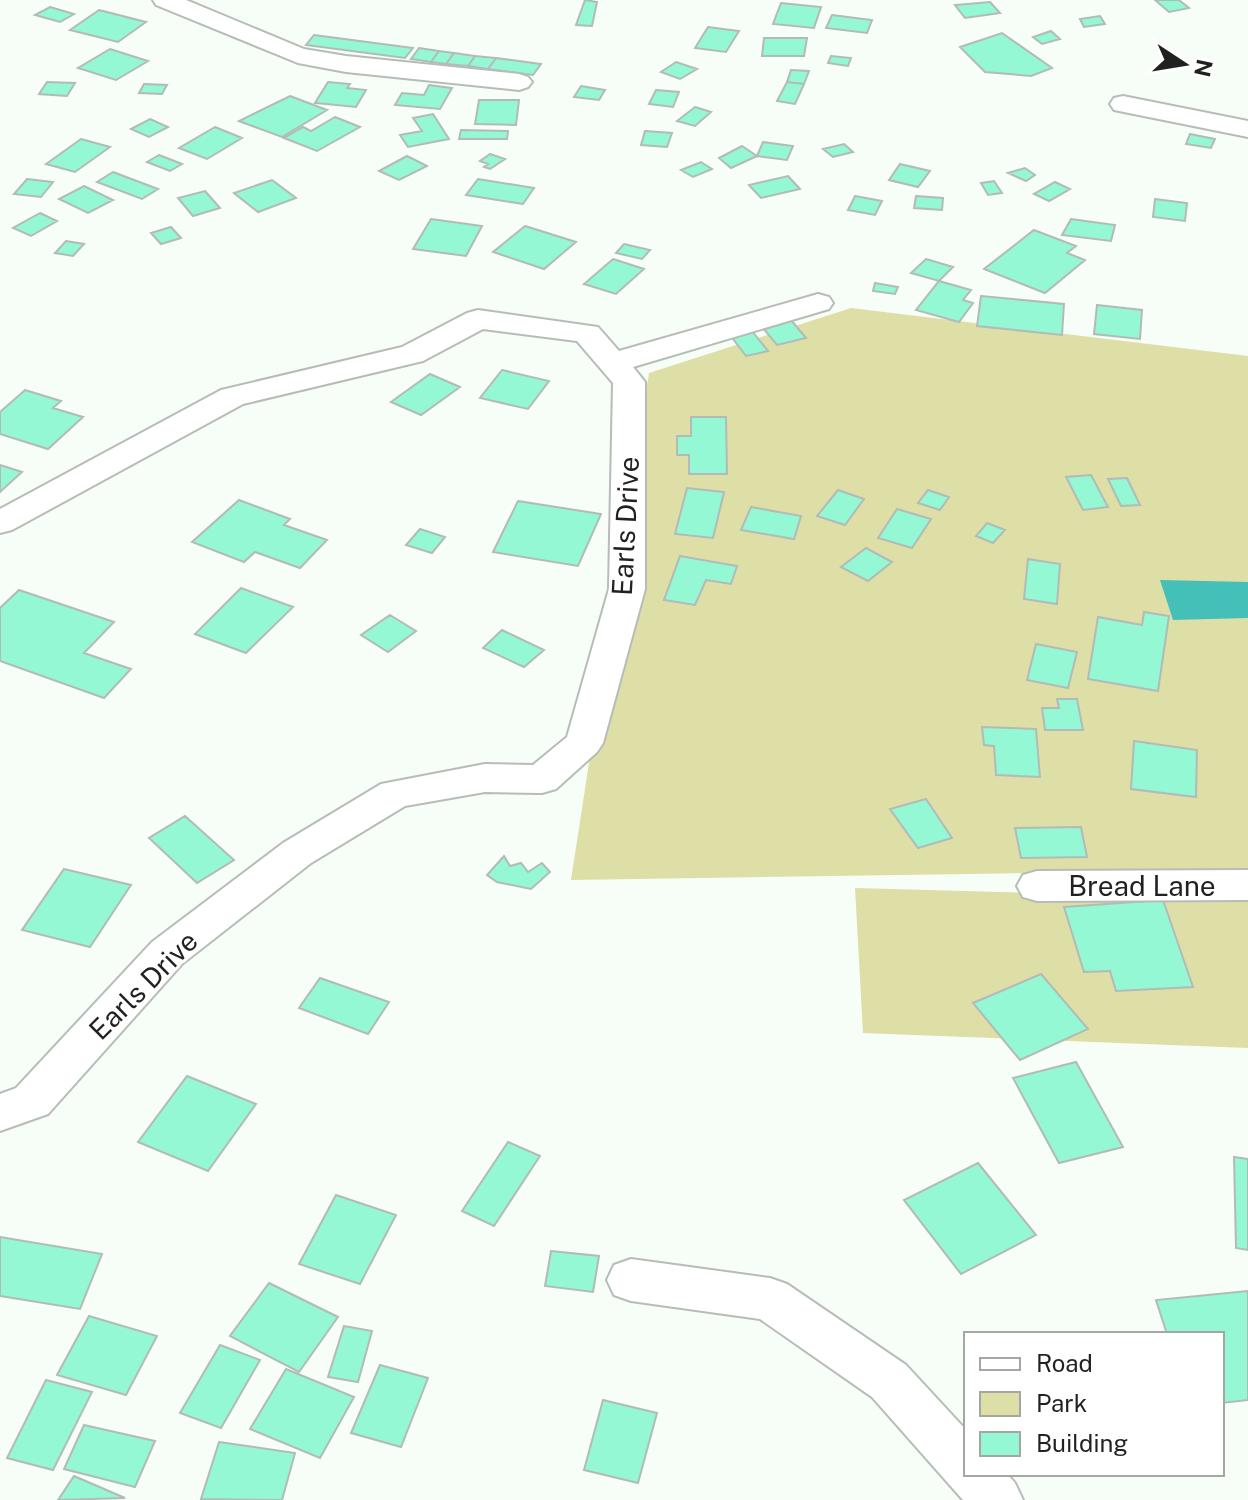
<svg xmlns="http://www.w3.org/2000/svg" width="1248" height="1500" font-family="'Public Sans',sans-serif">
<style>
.green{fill:#dedea7}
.water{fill:#44c0b8}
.building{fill:#94f8d4;stroke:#b2bbb7;stroke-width:2}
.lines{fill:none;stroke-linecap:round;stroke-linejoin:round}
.minor-casing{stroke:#b6bdb6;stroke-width:4}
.minor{fill:#fff;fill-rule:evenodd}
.labels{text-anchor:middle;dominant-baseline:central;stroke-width:6;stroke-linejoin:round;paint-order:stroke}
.street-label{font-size:28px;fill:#1f221f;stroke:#fff}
</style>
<rect width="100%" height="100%" fill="#f6fef7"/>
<path class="green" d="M851 308 1248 356V875L1232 876 1230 870 571 880 649 373Z
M855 888 1248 899V1048L863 1033Z"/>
<path class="water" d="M1160 580 1248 582V618L1173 620Z"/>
<path class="building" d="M585 0 597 2 592 26 576 25Z
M1155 0H1179L1189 8 1169 12Z
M990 2 1000 13 965 18 955 5Z
M781 3 821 7 814 28 773 24Z
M50 7 74 14 60 22 35 15Z
M99 10 146 22 118 42 70 30Z
M832 15 872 20 867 33 826 28Z
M1100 16 1105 24 1084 27 1080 19Z
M708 27 739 31 726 52 695 48Z
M1051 31 1060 39 1042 44 1033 37Z
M1002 33 1052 68 1031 76 985 72 960 47Z
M314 35 413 48 405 58 306 45Z
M764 38H807L804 56H762Z
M419 48 439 51 431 62 411 59Z
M110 49 148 61 116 80 78 68Z
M439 51 454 53 446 64 431 62Z
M454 53 475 56 468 66 446 64Z
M475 56 496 58 488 69 468 66Z
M831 56 851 58 848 66 828 63Z
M496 58 541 64 533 75 488 69Z
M676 62 697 69 680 79 661 72Z
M791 70 809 71 804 84 787 82Z
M47 82 75 83 67 96 39 94Z
M328 82 350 84 347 88 366 90 356 107 315 103Z
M787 82 804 84 795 104 777 101Z
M144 84 167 85 162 94 139 93Z
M429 85 452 88 440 109 395 105 402 93 424 95Z
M581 86 605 90 599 100 574 97Z
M656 90 679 92 673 107 649 104Z
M290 96 327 110 282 137 239 121Z
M479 100H519L516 125 475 124Z
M695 107 711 112 695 126 677 121Z
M433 114 449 139 408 147 400 135 422 131 413 118Z
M335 117 360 127 317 151 284 138 303 127 311 131Z
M150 119 168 127 149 137 131 129Z
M215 127 242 138 207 159 179 148Z
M461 130 508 131 507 139H459Z
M645 131 672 133 667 147 641 145Z
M1190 134 1215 139 1211 148 1186 144Z
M81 139 110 147 75 172 46 164Z
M763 142 793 146 787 160 757 156Z
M844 144 853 152 833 157 823 149Z
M742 146 757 156 731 168 719 158Z
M490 154 505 159 490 169 484 167 488 164 480 161Z
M159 155 182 164 170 171 147 162Z
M407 156 427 166 399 180 379 171Z
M701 162 712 169 693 177 681 170Z
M900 164 930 171 918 187 889 180Z
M1025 168 1035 175 1026 181 1008 173Z
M113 172 158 189 142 199 97 182Z
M788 176 800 189 761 198 749 185Z
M27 179 53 182 41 197 14 194Z
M478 179 534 188 523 204 466 195Z
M272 180 296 198 258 212 234 193Z
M994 181 1002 193 988 195 981 183Z
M1055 182 1070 189 1049 201 1034 194Z
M84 186 113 200 88 213 59 199Z
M205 191 220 208 193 216 178 198Z
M855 196 882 201 875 215 848 210Z
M916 196 943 198 942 210 914 208Z
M1155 199 1187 203 1185 221 1153 217Z
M40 213 57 221 31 236 13 228Z
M431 219 482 226 466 256 413 249Z
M1071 219 1115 225 1111 241 1062 235Z
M525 226 576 242 544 269 493 252Z
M171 227 181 238 161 244 151 233Z
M1034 230 1076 246 1067 253 1085 260 1045 293 984 269Z
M66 241 84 244 73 256 55 253Z
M624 244 650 250 642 259 616 253Z
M613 259 644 269 616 294 584 284Z
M926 259 953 267 939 281 911 273Z
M939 281 971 290 963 300 973 303 959 322 916 310Z
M875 283 898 287 895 294 873 291Z
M981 296 1064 304 1062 335 977 326Z
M1097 305 1142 310 1140 339 1094 334Z
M791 320 806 338 777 345 762 327Z
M752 331 768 351 746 356 730 335Z
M502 370 549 381 528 409 480 398Z
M430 374 460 387 421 415 391 402Z
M25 390 61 401 53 408 83 417 48 449 0 434V412Z
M691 417H726L727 474H689V455H677V436H691Z
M0 465 22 472 0 492Z
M1091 475 1108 507 1083 510 1066 477Z
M1127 478 1140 505 1121 506 1108 479Z
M687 488 724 492 713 538 675 534Z
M838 490 864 499 845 525 817 516Z
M928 490 949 497 940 510 918 503Z
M239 500 290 519 284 525 327 540 300 568 255 552 244 562 192 542Z
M518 501 601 514 578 566 493 552Z
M751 507 801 516 794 539 741 530Z
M897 509 931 519 912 548 878 538Z
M987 523 1005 530 993 543 976 536Z
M420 529 445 537 432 553 406 545Z
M866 548 892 562 868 581 841 567Z
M680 556 737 566 731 584 706 580 695 605 664 600Z
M1028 559 1060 564 1057 604 1024 599Z
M241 588 293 607 246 653 195 634Z
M19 590 114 622 84 653 131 669 104 698 0 661V608Z
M1144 612 1169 616 1158 691 1088 679 1098 617 1142 625Z
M390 615 416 631 388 652 361 635Z
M502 630 544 650 524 667 483 648Z
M1036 644 1077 652 1068 688 1027 680Z
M1057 699H1077L1083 730H1045L1042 708H1059Z
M982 727 1036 729 1040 777 996 775 994 746 984 745Z
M1134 741 1197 750 1196 797 1131 789Z
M926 799 952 838 918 848 890 809Z
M185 816 234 860 197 883 149 838Z
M1081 827 1087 857 1021 858 1015 828Z
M504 856 510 866 521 863 528 872 542 863 550 872 531 889 497 882 487 875Z
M64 869 131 885 90 947 22 930Z
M1163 900 1193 987 1116 991 1110 971 1084 972 1064 907Z
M1041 974 1088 1029 1020 1060 973 1003Z
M320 978 389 1002 368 1034 299 1008Z
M1076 1062 1123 1147 1059 1163 1013 1078Z
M187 1076 256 1104 208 1171 138 1142Z
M508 1142 540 1156 494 1226 462 1211Z
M1234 1157 1248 1159V1250L1236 1248Z
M978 1163 1036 1235 961 1274 904 1200Z
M336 1195 396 1215 360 1284 299 1264Z
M0 1237 102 1254 80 1309 0 1296Z
M551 1251 599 1256 593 1292 545 1286Z
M269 1283 338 1317 299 1372 230 1336Z
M1248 1291V1400L1222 1403V1334H1167L1156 1300Z
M89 1316 157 1336 126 1395 57 1375Z
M344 1326 372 1331 358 1382 328 1377Z
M220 1345 260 1360 221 1428 180 1413Z
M380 1365 428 1378 401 1447 351 1433Z
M286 1369 354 1397 320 1458 250 1429Z
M46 1380 92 1392 53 1470 7 1458Z
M603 1400 657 1413 638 1483 584 1470Z
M84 1425 155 1441 135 1487 64 1469Z
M219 1442 295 1453 282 1500 201 1499Z
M74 1476 125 1498 58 1500Z"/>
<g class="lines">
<g class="minor-casing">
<path id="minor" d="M153 0H186L304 49 346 56 519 74 528 77 532 82 528 87 519 90 346 72 298 63 156 5Z
M1123 96 1248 121V137L1114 110 1110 104 1114 98Z
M818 294 829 297 833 303 829 309 633 367 645 382V589L603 743 597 752 556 789 542 793 485 792 405 806 311 863 182 964 48 1114 0 1131V1094L16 1088 152 942 283 843 381 784 485 764 533 765 567 737 609 589 613 383 577 341 483 329 423 361 243 404 12 530 0 533V509L221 390 402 347 467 313 478 310 598 327 619 351Z
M1248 870V900L1037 901 1023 897 1017 886 1023 875 1037 871Z
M631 1259 770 1278 787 1284 906 1365 966 1430V1474H1007L1015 1483 1023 1500H963L872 1397 760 1319 631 1301 614 1295 607 1280 614 1265Z"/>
</g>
<use href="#minor" class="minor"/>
</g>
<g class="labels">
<g class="street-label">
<text transform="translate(625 526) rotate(-87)">Earls Drive</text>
<text x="1142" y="885">Bread Lane</text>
<text transform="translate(143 985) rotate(-45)">Earls Drive</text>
</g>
</g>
<rect x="964" y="1332" width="260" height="144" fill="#ffffff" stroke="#a5a7a5" stroke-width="2"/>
<rect x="980" y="1358" width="40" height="12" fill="#ffffff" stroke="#a5a7a5" stroke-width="2"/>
<text x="1036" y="1372" font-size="24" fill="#1f221f">Road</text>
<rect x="980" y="1392" width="40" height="24" fill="#dedea7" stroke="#a5a7a5" stroke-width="2"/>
<text x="1036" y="1412" font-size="24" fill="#1f221f">Park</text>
<rect x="980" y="1432" width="40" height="24" fill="#94f8d4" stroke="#a5a7a5" stroke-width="2"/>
<text x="1036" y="1452" font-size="24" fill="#1f221f">Building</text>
<g transform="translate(1184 64) rotate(102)" stroke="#ffffff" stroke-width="6" paint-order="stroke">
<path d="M0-6L14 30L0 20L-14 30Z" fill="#1f221f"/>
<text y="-12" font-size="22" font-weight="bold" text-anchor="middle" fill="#1f221f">N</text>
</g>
</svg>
